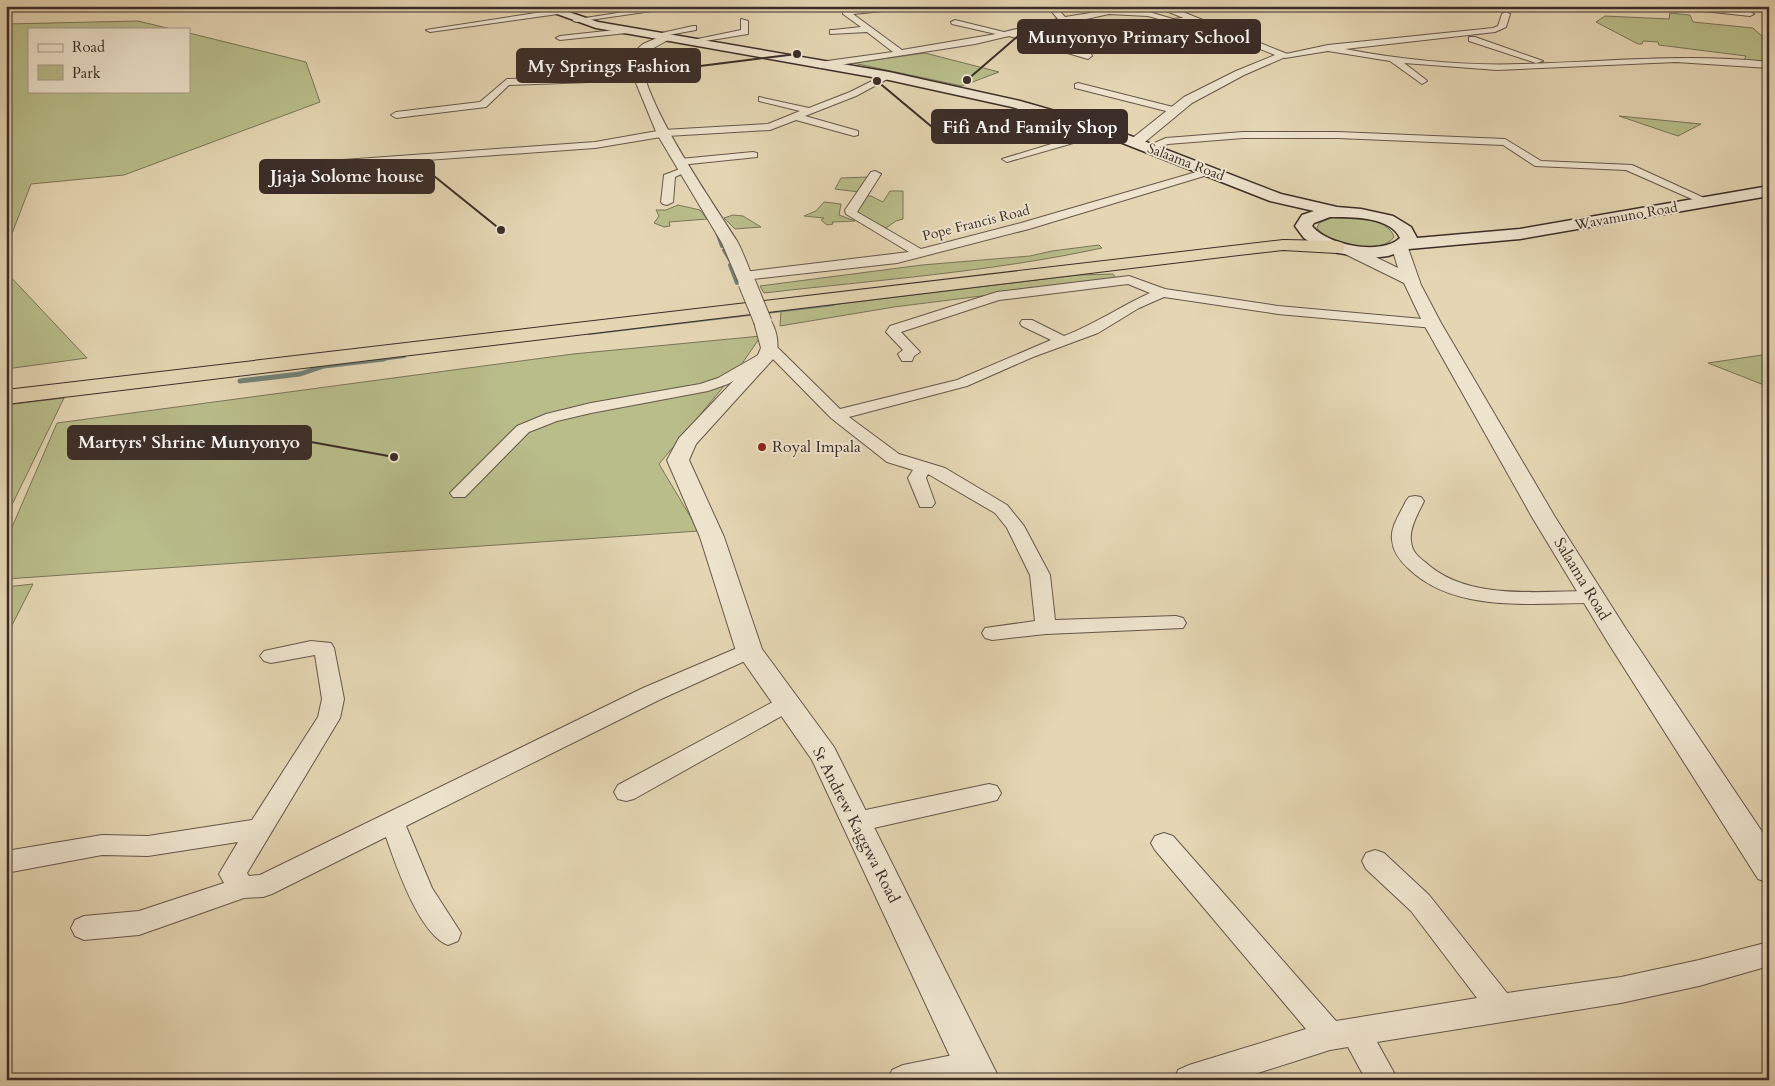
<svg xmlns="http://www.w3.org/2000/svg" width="1775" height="1086" font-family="Cardo,serif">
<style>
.green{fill:#b8bd8a;stroke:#7a7559}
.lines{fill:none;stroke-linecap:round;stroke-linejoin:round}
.stream-far1{stroke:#728177;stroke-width:4}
.stream{stroke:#728177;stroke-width:5}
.minor-casing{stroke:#66574b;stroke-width:2}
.tertiary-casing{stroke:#66574b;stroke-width:2}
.secondary-casing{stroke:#3b2d28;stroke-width:3}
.trunk-casing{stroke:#3b2d28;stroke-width:2}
.minor{fill:#eee4ce;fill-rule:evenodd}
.tertiary{fill:#eee4ce;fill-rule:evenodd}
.secondary{fill:#eee4ce;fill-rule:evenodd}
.trunk{fill:#e5d6b3;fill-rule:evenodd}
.tertiary-bridge-casing{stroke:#66574b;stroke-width:19;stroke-linecap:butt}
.tertiary-bridge{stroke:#eee4ce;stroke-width:17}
.poi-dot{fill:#8f2418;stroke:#eee4ce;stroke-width:2}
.labels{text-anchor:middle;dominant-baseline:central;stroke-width:4;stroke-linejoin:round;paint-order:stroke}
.far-street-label{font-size:14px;fill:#3b2d28;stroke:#eee4ce}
.poi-label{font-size:16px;fill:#3b2d28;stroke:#eee4ce;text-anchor:start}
.street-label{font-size:16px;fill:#3b2d28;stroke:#eee4ce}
.leader{fill:none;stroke:#3b2d28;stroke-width:2}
.callout-dot{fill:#3b2d28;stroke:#eee4ce;stroke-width:2}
.callout{fill:#3b2d28;stroke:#3b2d28;stroke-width:2}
.callout-label{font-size:18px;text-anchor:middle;font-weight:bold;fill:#fff}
</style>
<rect width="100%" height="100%" fill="#e5d6b3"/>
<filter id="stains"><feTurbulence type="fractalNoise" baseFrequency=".004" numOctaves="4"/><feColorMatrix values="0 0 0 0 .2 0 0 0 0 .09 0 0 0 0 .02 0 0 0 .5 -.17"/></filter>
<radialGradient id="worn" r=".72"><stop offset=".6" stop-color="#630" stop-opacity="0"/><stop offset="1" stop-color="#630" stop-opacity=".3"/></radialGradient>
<path class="green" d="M1670 13 1690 15 1693 22 1753 28 1763 37 1769 38V64L1744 60 1746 56 1659 45 1658 42 1643 41 1642 44H1638L1596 22 1605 16 1669 19Z
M138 21 171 29H29V91H189V33L306 62 320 102 124 175 31 184 6 249V24Z
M925 53 999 72 962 86 853 63Z
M1619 116 1701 124 1678 136Z
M870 177 859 192 835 189 841 178Z
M890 191H903V219L896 221 886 228 852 214 861 196H871L883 202Z
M824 202 841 204 839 215 855 221 832 222 833 224 827 225 821 220 824 218 804 216 816 211Z
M678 205 700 210 707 219 669 222 670 226 664 227 654 223 659 216 656 210H666Z
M733 215 743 216 761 227 735 229 724 218Z
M1334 217C1349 216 1389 218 1394 237 1383 255 1327 245 1317 228L1319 223Z
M1099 245 1102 248C991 272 876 280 764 293L760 286 922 265 1030 256 1052 251Z
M6 272 87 358 6 369Z
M1113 274 1117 279 894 307 780 326 781 311 1078 275Z
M761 336 739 368 659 464 699 531 6 579V541L57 423 573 354Z
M1769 354V387L1708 363Z
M64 398 6 517V405Z
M33 584 6 637V587Z"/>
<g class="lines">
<path class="stream-far1" d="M717 232 722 246
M724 250 730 260
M730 265 737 283
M589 333 833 304
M374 360 404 356"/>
<path class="stream" d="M240 381 300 374 324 366 384 359"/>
<g class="minor-casing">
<path id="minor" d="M450 6H468L447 11 443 9Z
M663 6H686L576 22 572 20Z
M1047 6H1055L1065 17 1109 10 1149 12 1173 19 1192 17 1196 19 1173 23 1148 16 1109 14 1018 34 1091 54 1092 56 1088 59 1009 36 975 44 820 68 816 65 820 62 893 52 867 32 830 34V30H833L861 27 843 14V10L886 7 887 9 883 11 853 14 902 50 996 34 952 24 951 22 955 20 1004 32 1058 19Z
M1657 6H1689L1750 12 1754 14 1750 16Z
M1746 6H1769V10Z
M555 10H558V14L430 32 426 30Z
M1506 12 1510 14 1506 27 1495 32 1345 49C1403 60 1463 66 1522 64 1605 62 1686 53 1769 62V68L1676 62 1497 70 1404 63 1425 79 1427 81 1422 84 1390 61 1328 51 1285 58 1281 55 1328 45 1493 28 1498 26 1502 14Z
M741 19 748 21V34L687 44 683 42 741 30Z
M693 26H696V30L652 38 648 36Z
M624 29 628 31 627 33 560 40 556 38 560 36Z
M1469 37H1475L1543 61 1536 63 1469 41Z
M886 74 893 76 856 96 805 116 858 131V135L854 136 796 120 770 130 667 136 595 148 274 171 269 168 274 165 595 142 663 130 768 124 800 111 759 101V97L809 108 850 92Z
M640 75 644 78 643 80 509 85 486 107 396 118 391 115 396 112 480 102 507 79Z
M1078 83 1177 108 1179 110 1174 113 1075 88V84Z
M1104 128 1109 131 1108 133 1007 162 1002 159Z
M1243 132H1338L1505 139 1541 161 1632 165 1713 202 1711 204H1703L1626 170 1535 166 1503 145 1338 138H1243L1168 144 1148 151 1143 148 1166 138Z
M753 152 757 153V157L680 165 675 162 680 159Z
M685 167 690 170 675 177 673 202 667 205 663 204 661 202 664 175Z
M1210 168 1215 171 1214 173 1029 229 897 263 744 280 737 276 744 272 909 252 846 214 845 210 871 172 875 171 881 174 857 212 921 249 1021 223Z
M1129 276 1165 289 1278 306 1434 320 1441 324 1434 328 1278 314 1164 297 1139 308 1098 333 1033 357 967 386 849 417 899 454 945 468 1007 505 1024 526 1050 575 1055 620 1176 616 1183 618 1186 623 1183 628 1046 634 992 640 985 638 982 633 985 628 1035 621 1030 575 1007 528 995 513 928 474 926 478 935 503 932 507H920L908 478 913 470 887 462 831 418 772 358 728 384 708 391 591 413 557 421 529 432 465 497H453L450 493 517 426 546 414 591 403 700 384 718 378 760 354 767 353 763 348 770 344 775 345 840 409 957 380 1051 340 1022 326 1020 323 1022 320H1032L1064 336C1095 324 1121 306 1150 293L1128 284 999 300 901 332 920 352 914 356 912 361H902L898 354 903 350 886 332 890 326 997 292Z
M1415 496 1421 497 1424 501C1419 512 1409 528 1411 541 1412 551 1417 556 1425 562 1467 601 1538 591 1591 591L1598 592 1601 597 1598 602 1591 603C1531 603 1455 613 1409 569 1400 561 1393 552 1392 540 1390 527 1401 512 1406 501L1409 497Z
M311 641 331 643 334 648 344 699 340 718 247 873 249 876 260 875 643 688 742 646 749 644 756 646 760 651 756 656 659 700 406 826 432 888 461 933 458 941 448 945C419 934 396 865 386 837L272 894 263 897 244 898 139 935 84 940 75 936 71 928 75 920 84 916 139 911 224 883 219 874 238 842 148 856 102 855 6 873V851L102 835 148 836 252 820 318 717 322 699 315 655 271 663 264 661 260 656 264 651Z
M786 695 794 697 797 703 794 709 634 799 626 801 618 799 614 792 618 785Z
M989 784 997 786 1001 793 997 800 989 802 856 832 847 829 844 822 847 815 856 812Z
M1164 833 1173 836 1336 1021 1477 998 1411 911 1366 869 1362 861 1366 853 1375 850 1384 853 1429 895 1507 993 1621 977 1699 960 1769 942V966L1699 986 1621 1003 1377 1042 1398 1080H1366L1348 1047 1330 1050 1236 1080H1174L1178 1070 1189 1065 1306 1029 1155 850 1151 843 1155 836Z
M973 1051 984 1055 988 1065 984 1075 973 1079 888 1080 892 1070 903 1065Z"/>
</g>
<g class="tertiary-casing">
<path id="tertiary" d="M1154 6H1168L1290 55 1244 75 1192 103 1140 146H1130L1128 143 1130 140 1184 97 1236 71 1275 55Z
M664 35 669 38 668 40 643 54C633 89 716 207 737 241 744 254 749 269 755 283L753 287H741L739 283 722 243 657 134 634 78 631 60 633 53 643 44Z
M1400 243 1408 248 1421 285 1441 323 1555 517 1626 629 1769 842V883L1758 879 1607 641 1532 517 1423 323 1404 283 1345 254 1343 251 1345 248H1357L1398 268 1392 248Z
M763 317 769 318C777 329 780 346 775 357L696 444 689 460 724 537 762 649 834 747 1000 1080H961L812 760 736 651 700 537 667 460 679 438 758 355 761 348 754 322 757 318Z"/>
</g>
<g class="secondary-casing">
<path id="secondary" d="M535 6H551L598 22 889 72 1020 101 1097 123 1281 194 1337 207 1361 209 1393 216 1411 227 1417 238 1520 229 1769 186V196L1520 239 1409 249 1388 256 1372 258 1338 253 1316 246 1304 238 1295 226 1302 215 1314 211 1270 201 1087 129 1012 107 889 80 596 28ZM1330 217C1350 217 1390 216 1400 238 1381 256 1327 245 1312 226L1314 223Z"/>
</g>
<g class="trunk-casing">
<path id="trunk" d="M1283 240 1336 241 1343 243 1345 247 1343 251 1336 253 1283 250 1239 255 6 404V390Z"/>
</g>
<use href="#minor" class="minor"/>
<use href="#tertiary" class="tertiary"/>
<use href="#secondary" class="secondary"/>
<use href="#trunk" class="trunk"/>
<g class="tertiary-bridge-casing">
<path id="tertiary-bridge" d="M747 283 763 322"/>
</g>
<use href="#tertiary-bridge" class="tertiary-bridge"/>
</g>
<circle class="poi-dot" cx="762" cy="447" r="5"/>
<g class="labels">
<g class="far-street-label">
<text transform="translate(1186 162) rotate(21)">Salaama Road</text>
<text transform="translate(1626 216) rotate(-10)">Wavamuno Road</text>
<text transform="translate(976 223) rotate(-14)">Pope Francis Road</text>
</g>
<g class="poi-label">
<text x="772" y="447">Royal Impala</text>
</g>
<g class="street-label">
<text transform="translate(1582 579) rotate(59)">Salaama Road</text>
<text transform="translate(856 825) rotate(63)">St Andrew Kaggwa Road</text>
</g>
</g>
<path class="leader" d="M967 80L1018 36M797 54L700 66M877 81L932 127M501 230L434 176M394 457L311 442"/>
<g class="callout-dot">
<circle cx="967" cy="80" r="5"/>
<circle cx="797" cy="54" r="5"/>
<circle cx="877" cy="81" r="5"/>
<circle cx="501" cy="230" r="5"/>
<circle cx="394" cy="457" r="5"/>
</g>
<g class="callout">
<rect x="1018" y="20" width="242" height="33" rx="5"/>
<rect x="517" y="49" width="183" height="33" rx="5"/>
<rect x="932" y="110" width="195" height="33" rx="5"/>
<rect x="260" y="160" width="174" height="33" rx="5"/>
<rect x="68" y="426" width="243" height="33" rx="5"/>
</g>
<g class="callout-label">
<text x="1139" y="43">Munyonyo Primary School</text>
<text x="609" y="72">My Springs Fashion</text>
<text x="1030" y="133">Fifi And Family Shop</text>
<text x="347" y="182">Jjaja Solome house</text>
<text x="189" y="448">Martyrs' Shrine Munyonyo</text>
</g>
<rect width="1775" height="1086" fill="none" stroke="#e5d6b3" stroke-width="25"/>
<rect x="8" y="8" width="1760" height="1071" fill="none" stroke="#3b2d28" stroke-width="2.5"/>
<rect x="12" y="12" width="1750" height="1061" fill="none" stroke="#3b2d28"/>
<rect x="28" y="28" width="162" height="65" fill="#eee4ce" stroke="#a69b8c"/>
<rect x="38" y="44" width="25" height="8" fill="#eee4ce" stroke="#a69b8c"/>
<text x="72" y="52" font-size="15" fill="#3b2d28">Road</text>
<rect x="38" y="65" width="25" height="15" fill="#b8bd8a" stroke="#a69b8c"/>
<text x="72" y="78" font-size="15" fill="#3b2d28">Park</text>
<rect width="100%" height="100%" filter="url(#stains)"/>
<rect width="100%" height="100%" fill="url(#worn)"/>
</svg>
